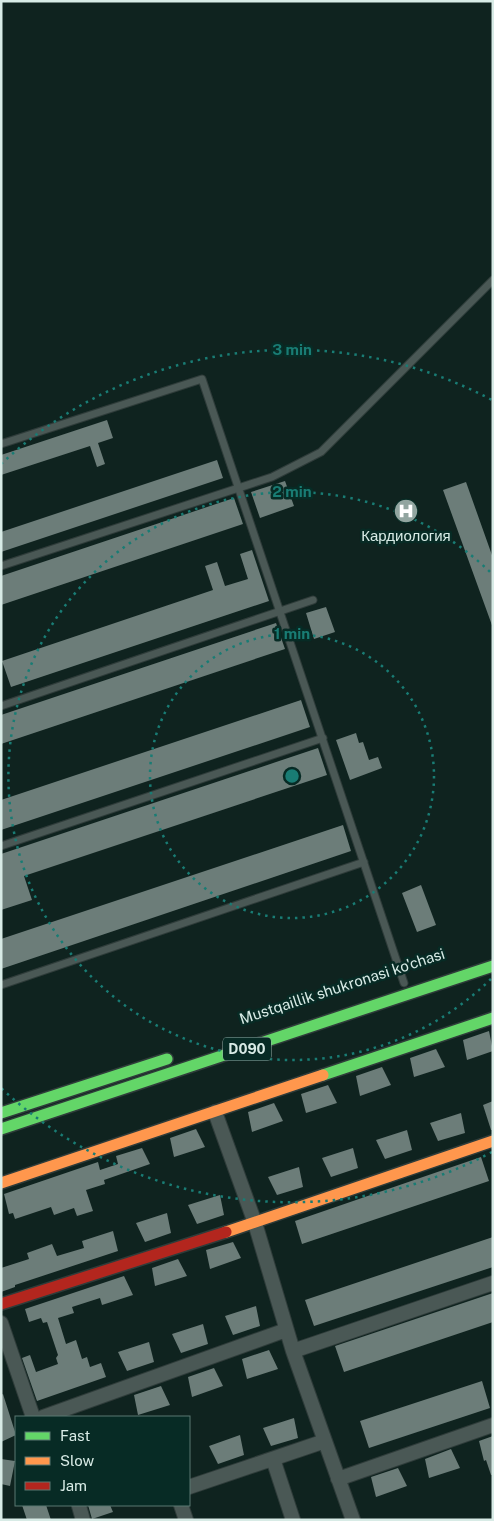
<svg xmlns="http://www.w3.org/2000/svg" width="494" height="1521" font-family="'Public Sans',sans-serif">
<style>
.building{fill:#6c7d79}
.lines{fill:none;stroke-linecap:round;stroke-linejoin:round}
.lane-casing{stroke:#2f3c3a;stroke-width:9}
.street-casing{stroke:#2f3c3a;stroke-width:16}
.fast-casing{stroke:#2f3c3a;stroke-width:14}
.slow-casing{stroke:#2f3c3a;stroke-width:14}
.jam-casing{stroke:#2f3c3a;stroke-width:14}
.lane{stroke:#4a5855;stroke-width:7}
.street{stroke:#4a5855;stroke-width:14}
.fast{stroke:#63d668;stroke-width:11}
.slow{stroke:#ff974d;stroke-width:11}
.jam{stroke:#b3261e;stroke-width:11}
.ring{fill:none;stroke:#197c74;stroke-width:2.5;stroke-dasharray:2.5 5}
.labels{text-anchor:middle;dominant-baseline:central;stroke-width:5;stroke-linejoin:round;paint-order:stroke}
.shield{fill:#072b25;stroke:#99b1ac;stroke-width:1}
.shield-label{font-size:14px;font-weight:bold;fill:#d8ebe6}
.poi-label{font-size:15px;fill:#d8ebe6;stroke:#072b25}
.street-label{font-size:15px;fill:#d8ebe6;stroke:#072b25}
.centre{fill:#197c74;stroke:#072b25;stroke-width:2.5}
.ring-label{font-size:15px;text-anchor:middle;font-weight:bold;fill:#197c74;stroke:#072b25;stroke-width:5;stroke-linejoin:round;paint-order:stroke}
</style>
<rect width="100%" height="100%" fill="#0f231f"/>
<path class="building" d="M107 420 113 438 98 443 105 464 97 467 90 446 1 475V455Z
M217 460 223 478 1 552V532Z
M285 481 294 506 260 518 251 492Z
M466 482 493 558V628L443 490Z
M234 498 243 524 1 605V576Z
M252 550 269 601 11 687 2 661 213 590 205 566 217 562 225 586 248 579 240 554Z
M326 607 335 632 314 639 306 613Z
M276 623 285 649 1 744V715Z
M301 700 310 727 1 830V800Z
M356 733 359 743 363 742 369 760 378 757 382 768 350 780 336 740Z
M318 748 327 775 24 876 32 900 1 910V854Z
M343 825 351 851 1 969V939Z
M421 885 436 925 417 932 402 893Z
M489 1031 493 1051 467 1060 463 1040Z
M436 1049 445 1067 414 1077 410 1058Z
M382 1067 391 1085 360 1096 356 1076Z
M328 1085 337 1103 306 1113 301 1094Z
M493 1101V1130H491L483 1105Z
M274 1103 283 1121 252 1132 248 1112Z
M461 1113 465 1133 438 1141 430 1123Z
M196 1129 205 1147 174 1157 170 1138Z
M407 1130 412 1150 385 1159 376 1140Z
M142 1148 150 1164 104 1180 105 1184 86 1190 93 1211 77 1216 74 1208 54 1215 51 1207 15 1219 13 1213 9 1214 4 1194 98 1162 100 1170 118 1164 116 1156Z
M353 1148 358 1168 331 1177 322 1158Z
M481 1157 489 1181 302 1244 295 1221Z
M299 1167 303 1187 277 1195 268 1177Z
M220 1195 224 1215 197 1224 188 1205Z
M167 1213 171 1233 145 1242 136 1223Z
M113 1231 118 1251 15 1285V1287L1 1292V1268L29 1259 27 1253 52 1244 57 1256 84 1248 82 1241Z
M493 1237V1267L314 1326 305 1300Z
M233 1242 241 1258 210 1269 206 1250Z
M178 1259 187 1276 155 1286 152 1268Z
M124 1276 133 1295 102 1305 100 1298 72 1307 74 1313 58 1318 66 1344 76 1340 82 1359 87 1357 90 1367 101 1363 106 1377 37 1401 22 1358 30 1355 36 1372 58 1364 56 1358 58 1355 47 1322 43 1323 41 1318 29 1322 25 1309Z
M493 1293V1322L344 1372 335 1346Z
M256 1306 260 1326 233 1335 225 1316Z
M203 1324 208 1344 181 1353 172 1334Z
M149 1342 154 1362 127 1371 118 1352Z
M269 1350 278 1369 247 1379 242 1359Z
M214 1368 223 1386 192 1397 188 1377Z
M482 1381 490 1408 369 1448 360 1421Z
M161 1386 170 1405 138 1415 134 1395Z
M3 1394 16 1435 1 1442V1395Z
M294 1418 298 1438 271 1446 263 1428Z
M240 1435 244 1455 218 1464 209 1446Z
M493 1436V1475H491L486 1460 484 1461 479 1441Z
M451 1449 460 1468 429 1478 425 1459Z
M1 1459 15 1461 10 1486 1 1484Z
M398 1468 407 1486 376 1497 371 1477Z
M22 1505H46L51 1520H27Z
M88 1505H110L113 1512 92 1519Z"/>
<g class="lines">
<g class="lane-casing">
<path id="lane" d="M1 444 202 379 404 983
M1 566 272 477 321 452 493 280
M1 706 313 600
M1 846 323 738
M1 985 364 862"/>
</g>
<g class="street-casing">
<path id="street" d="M215 1112 255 1223 293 1351 353 1520
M1 1323 33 1417
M293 1351 493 1283
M43 1417 286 1330
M273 1459 293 1520
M338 1479 493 1425
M189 1487 325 1441
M181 1505 186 1520
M79 1506 83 1520"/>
</g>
<g class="fast-casing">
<path id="fast" d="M323 1075 493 1018
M1 1113 167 1059
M1 1129 493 966"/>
</g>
<g class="slow-casing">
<path id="slow" d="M1 1183 323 1075
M226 1232 493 1141"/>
</g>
<g class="jam-casing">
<path id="jam" d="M1 1304 226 1232"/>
</g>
<use href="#lane" class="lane"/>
<use href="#street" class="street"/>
<use href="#fast" class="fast"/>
<use href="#slow" class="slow"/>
<use href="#jam" class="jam"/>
</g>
<g class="ring">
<circle cx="292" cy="776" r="142"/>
<path d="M491 979A284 284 0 1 1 491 573"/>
<path d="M492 1152A426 426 0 0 1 1 1088M1 464A426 426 0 0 1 492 400"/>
</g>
<defs>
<g id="hospital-disc" transform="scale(1.25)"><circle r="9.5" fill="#92a5a0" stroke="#072b25"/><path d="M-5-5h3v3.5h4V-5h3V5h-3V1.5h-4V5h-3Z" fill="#fff"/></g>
</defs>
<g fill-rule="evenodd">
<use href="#hospital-disc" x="406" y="511"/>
</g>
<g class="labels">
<rect class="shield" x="223" y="1037.5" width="48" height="23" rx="4"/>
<g class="shield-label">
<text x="247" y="1049">D090</text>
</g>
<g class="poi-label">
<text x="406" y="535">Кардиология</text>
</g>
<g class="street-label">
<text transform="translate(342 986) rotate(-18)">Mustqaillik shukronasi ko'chasi</text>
</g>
</g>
<circle cx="292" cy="776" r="8" class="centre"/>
<g class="ring-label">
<text x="292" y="355">3 min</text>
<text x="292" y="497">2 min</text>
<text x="292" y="639">1 min</text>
</g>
<rect width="494" height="1521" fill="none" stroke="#d8ebe6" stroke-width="5"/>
<rect x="15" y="1416" width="175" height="90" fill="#072b25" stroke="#5b7872"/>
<rect x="25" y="1432" width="25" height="8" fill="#63d668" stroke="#5b7872"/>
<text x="60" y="1441" font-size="15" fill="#d8ebe6">Fast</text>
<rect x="25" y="1457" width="25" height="8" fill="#ff974d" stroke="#5b7872"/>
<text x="60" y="1466" font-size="15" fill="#d8ebe6">Slow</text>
<rect x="25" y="1482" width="25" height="8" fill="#b3261e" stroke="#5b7872"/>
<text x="60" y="1491" font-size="15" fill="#d8ebe6">Jam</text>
</svg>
